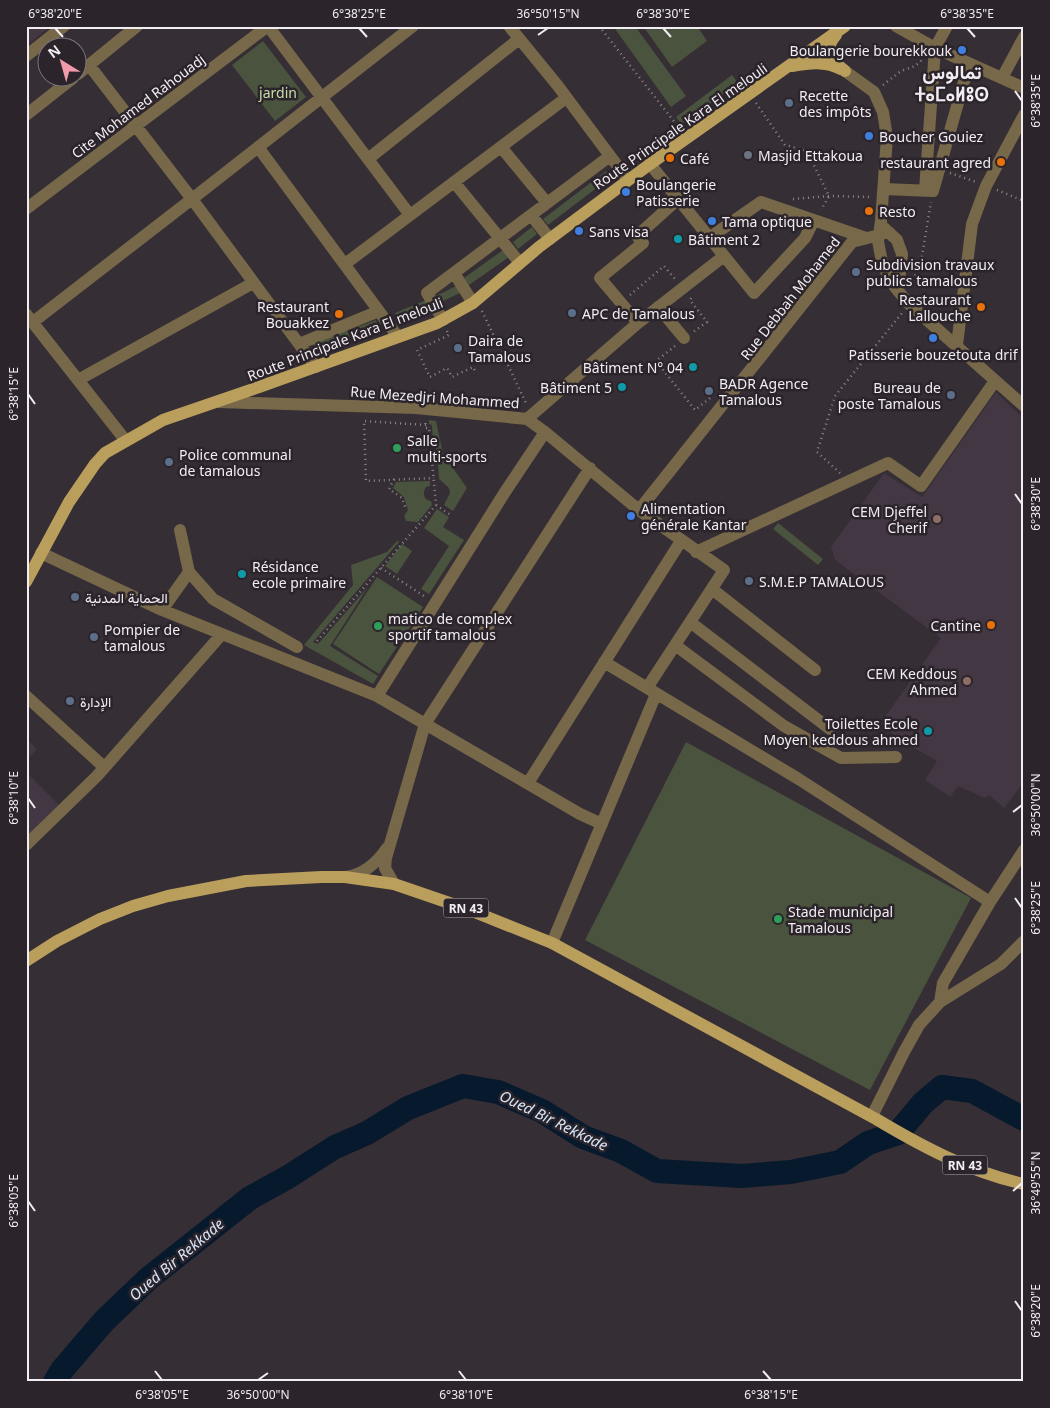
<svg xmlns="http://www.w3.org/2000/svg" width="1050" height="1408" font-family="'Noto Sans',Vazirmatn,'Noto Sans Tifinagh',sans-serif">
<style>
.built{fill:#433743}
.green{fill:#49533d}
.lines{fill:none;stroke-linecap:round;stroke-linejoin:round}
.river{stroke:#07192d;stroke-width:24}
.path{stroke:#8e888e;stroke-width:2.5;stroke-dasharray:1 4;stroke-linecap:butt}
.minor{stroke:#766849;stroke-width:12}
.major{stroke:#ba9e5c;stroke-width:12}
.ticks{fill:none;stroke:#f2edf2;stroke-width:2}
.shop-dot{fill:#3f7fe0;stroke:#2b242b;stroke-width:2}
.service-dot{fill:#5c6f8a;stroke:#2b242b;stroke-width:2}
.worship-dot{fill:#6b7280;stroke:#2b242b;stroke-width:2}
.food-dot{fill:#e8710a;stroke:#2b242b;stroke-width:2}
.culture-dot{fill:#0f9aa8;stroke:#2b242b;stroke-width:2}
.leisure-dot{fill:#2e9e5b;stroke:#2b242b;stroke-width:2}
.education-dot{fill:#8d6e63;stroke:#2b242b;stroke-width:2}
.labels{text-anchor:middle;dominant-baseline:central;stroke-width:5;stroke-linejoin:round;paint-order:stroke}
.shield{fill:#2b242b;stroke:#b6b1b6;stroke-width:1}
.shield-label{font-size:12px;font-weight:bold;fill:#f2edf2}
.poi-label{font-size:14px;fill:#f2edf2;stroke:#2b242b;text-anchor:start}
.park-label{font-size:14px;fill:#c6dfa9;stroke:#2b242b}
.street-label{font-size:14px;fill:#f2edf2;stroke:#2b242b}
.water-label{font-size:15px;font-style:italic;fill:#d5e5f8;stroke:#2b242b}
.district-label{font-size:19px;font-weight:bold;fill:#f2edf2;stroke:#2b242b}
.neatline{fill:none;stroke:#f2edf2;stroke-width:2}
.ticks-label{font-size:12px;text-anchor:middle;fill:#f2edf2}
</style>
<rect width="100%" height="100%" fill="#352e35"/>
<path class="built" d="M26 26H51L26 46Z
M996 392 1024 419V782L1004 808 989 795 985 798 958 786 950 797 925 780 937 761 900 740 880 724 941 638 835 560 831 547 884 473 922 497Z
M26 738 37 749 26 760Z
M26 772 59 805 26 838Z"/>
<path class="green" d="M613 26H635L686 96 671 107Z
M643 26H697L707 41 672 67Z
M263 41 306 97 275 121 232 65Z
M732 75 738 83 682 125 676 117Z
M606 171 611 177 548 225 543 219Z
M532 227 537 234 518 249 513 242Z
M503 250 509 257 469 285 464 278Z
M456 286 460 293 439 303 436 296Z
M426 300 429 307 398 320 395 313Z
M376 320 379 327 358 336 355 328Z
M347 330 350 338 315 350 313 343Z
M429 420 436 421 443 454 467 488 453 511 444 505 450 493 449 488 439 479 438 465 436 464V447L433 445 432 425 429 424Z
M430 481V486L426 487C423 492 423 496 427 500L431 501 432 505 418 522 406 521 404 516 408 510 404 497 393 488 396 482Z
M437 509 449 517 443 527 464 540 429 594 421 589 449 546 424 528Z
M778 523 823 559 818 565 773 529Z
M397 541 399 542 313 642 318 644 368 587 330 646 378 676 373 684 304 645 353 585 351 565 387 552Z
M402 544 412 551 397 574 385 566Z
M377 577 423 607 379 674 333 644Z
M686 742 971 898 870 1090 585 940Z"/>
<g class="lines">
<path class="river" d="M55 1382 62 1370 104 1321 148 1279 250 1198 288 1177 335 1147 367 1133 408 1108 463 1086 498 1092 542 1111 583 1137 621 1151 657 1171 742 1176 791 1172 840 1162 868 1143 898 1133 923 1103 942 1087 972 1091 1024 1119"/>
<path class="path" d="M599 26 680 129
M883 85 901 71 915 66 922 60
M756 103 785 145 807 151 829 196 821 210
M950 173 976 182
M997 190 1024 201
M793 199 829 196 870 197
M912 285 922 256 931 202
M630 295 664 266 675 279
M691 298 690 300 707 322 693 332
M482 311 526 403
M447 331 449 335 417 350 430 377 447 368 452 377 473 367 476 373
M675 346 656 361 695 410 710 398
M426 425 364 421 366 481 434 478
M840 473 817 452 835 396 902 313
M394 479 389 489 402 498 406 509
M436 505 452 516
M381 568 424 596
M317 641 436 505 429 428H426L425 421"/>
<path class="minor" d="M268 26 410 215
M509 26 558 86 628 180
M896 26 935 48 1024 88
M26 56 64 26
M845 71 874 92 883 112 887 137 881 221 878 241 882 262 890 281 909 304 1024 406
M78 74 137 26
M1002 78 1024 37
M26 115 73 78
M258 147 398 337
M501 147 547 203
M368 159 519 39
M650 164 754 293 805 238 814 220
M454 182 520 263
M884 189 933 191 969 64
M925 190 935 48 947 26
M26 209 268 26
M531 215 550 239
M884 228 897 240 902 254 898 291
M709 238 761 202 866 238
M345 264 566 98
M454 273 473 303
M658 307 684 338
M26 314 126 441
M443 320 427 293 610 156
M33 322 192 199 89 65
M638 323 724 256
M299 344 379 311
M957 345 972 224 986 186 1024 115
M316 367 192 199 413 26
M78 380 253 283
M218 402 416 408 527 419 545 432 639 510 724 570 647 688
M527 419 638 323 600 278 643 243 637 236 678 199
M545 432 505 492 377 696 580 814 602 824
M639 510 852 242 879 235 881 233H890
M696 552 888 463 921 486 995 381
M41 553 162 610 377 696
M189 572 213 599 297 647
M712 589 815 670
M162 610 189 572 180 530
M690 622 830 729
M675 645 784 726 841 758 896 757
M604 662 797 778 990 902 943 983 940 1002
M26 696 104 767
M528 783 681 541
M26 845 97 776 222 634
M346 877C364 874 377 863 387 848
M394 884 385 868 386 858 425 724 590 468
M990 902 1024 850
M552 943 656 694
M872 1116 904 1052 919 1025 940 1002 1001 964 1024 941"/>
<path class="major" d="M836 35C822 52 830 59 845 71
M792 66C810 63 824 61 841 69
M26 582 69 502 95 464 105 453 163 420 259 387 437 323 473 303 539 247 650 164 845 26
M26 961 57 941 100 919 133 906 168 896 246 881 321 877H345L394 884 467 909 552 943 876 1119C923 1147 970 1172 1024 1184"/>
</g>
<path class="ticks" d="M55 28 63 37M359 28 367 37M663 28 671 37M967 28 975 37M538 35 548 28M1015 91 1022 101M28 394 35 404M1015 494 1022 504M28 798 35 808M1013 812 1022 805M1015 898 1022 908M1013 1191 1022 1183M28 1201 35 1211M1015 1301 1022 1311M155 1371 162 1380M459 1371 466 1380M763 1371 771 1380M258 1380 268 1373"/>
<g class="shop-dot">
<circle cx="962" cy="50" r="5"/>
<circle cx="869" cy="136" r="5"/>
<circle cx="626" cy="192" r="5"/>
<circle cx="712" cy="221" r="5"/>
<circle cx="579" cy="231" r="5"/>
<circle cx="933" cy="338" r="5"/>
<circle cx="631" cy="516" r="5"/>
</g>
<g class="service-dot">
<circle cx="789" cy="103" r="5"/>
<circle cx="856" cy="272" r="5"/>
<circle cx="572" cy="313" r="5"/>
<circle cx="458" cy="348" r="5"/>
<circle cx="709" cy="391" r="5"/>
<circle cx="951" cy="395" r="5"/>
<circle cx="169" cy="462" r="5"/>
<circle cx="749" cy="581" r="5"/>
<circle cx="75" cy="597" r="5"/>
<circle cx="94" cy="637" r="5"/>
<circle cx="70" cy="701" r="5"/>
</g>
<circle class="worship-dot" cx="748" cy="155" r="5"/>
<g class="food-dot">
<circle cx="670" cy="158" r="5"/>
<circle cx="1001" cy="162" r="5"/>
<circle cx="869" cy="211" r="5"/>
<circle cx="981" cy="307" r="5"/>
<circle cx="339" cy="314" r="5"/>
<circle cx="991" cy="625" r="5"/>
</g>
<g class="culture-dot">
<circle cx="678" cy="239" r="5"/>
<circle cx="693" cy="367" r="5"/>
<circle cx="622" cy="387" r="5"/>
<circle cx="242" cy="574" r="5"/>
<circle cx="928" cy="731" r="5"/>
</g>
<g class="leisure-dot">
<circle cx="397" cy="448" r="5"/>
<circle cx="378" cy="626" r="5"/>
<circle cx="778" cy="919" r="5"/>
</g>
<g class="education-dot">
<circle cx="937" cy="519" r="5"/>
<circle cx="967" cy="681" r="5"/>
</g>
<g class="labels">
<g class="shield">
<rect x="443.5" y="898.5" width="45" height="19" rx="4"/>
<rect x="942.5" y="1155.5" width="45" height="19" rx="4"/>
</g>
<g class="shield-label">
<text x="466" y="908">RN 43</text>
<text x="965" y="1165">RN 43</text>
</g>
<g class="poi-label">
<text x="952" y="50" text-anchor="end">Boulangerie bourekkouk</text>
<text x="799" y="95">Recette<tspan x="799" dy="16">des impôts</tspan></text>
<text x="879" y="136">Boucher Gouiez</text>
<text x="758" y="155">Masjid Ettakoua</text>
<text x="680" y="158">Café</text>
<text x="991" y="162" text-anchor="end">restaurant agred</text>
<text x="636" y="184">Boulangerie<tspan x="636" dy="16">Patisserie</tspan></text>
<text x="879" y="211">Resto</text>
<text x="722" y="221">Tama optique</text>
<text x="589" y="231">Sans visa</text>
<text x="688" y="239">Bâtiment 2</text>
<text x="866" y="264">Subdivision travaux<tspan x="866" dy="16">publics tamalous</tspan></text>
<text x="971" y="299" text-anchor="end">Restaurant<tspan x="971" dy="16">Lallouche</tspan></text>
<text x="329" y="306" text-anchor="end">Restaurant<tspan x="329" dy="16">Bouakkez</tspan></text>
<text x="582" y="313">APC de Tamalous</text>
<text x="468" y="340">Daira de<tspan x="468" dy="16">Tamalous</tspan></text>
<text x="933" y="354" text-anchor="middle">Patisserie bouzetouta drif</text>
<text x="683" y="367" text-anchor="end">Bâtiment N° 04</text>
<text x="719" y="383">BADR Agence<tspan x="719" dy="16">Tamalous</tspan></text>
<text x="612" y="387" text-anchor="end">Bâtiment 5</text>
<text x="941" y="387" text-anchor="end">Bureau de<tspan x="941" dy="16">poste Tamalous</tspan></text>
<text x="407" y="440">Salle<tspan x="407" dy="16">multi-sports</tspan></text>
<text x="179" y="454">Police communal<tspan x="179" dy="16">de tamalous</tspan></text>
<text x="641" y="508">Alimentation<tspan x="641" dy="16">générale Kantar</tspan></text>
<text x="927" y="511" text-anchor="end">CEM Djeffel<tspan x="927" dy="16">Cherif</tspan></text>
<text x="252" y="566">Résidance<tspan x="252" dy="16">ecole primaire</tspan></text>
<text x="759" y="581">S.M.E.P TAMALOUS</text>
<text x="85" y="597">الحماية المدنية</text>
<text x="388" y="618">matico de complex<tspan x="388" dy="16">sportif tamalous</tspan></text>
<text x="981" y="625" text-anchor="end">Cantine</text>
<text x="104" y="629">Pompier de<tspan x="104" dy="16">tamalous</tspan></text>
<text x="957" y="673" text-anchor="end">CEM Keddous<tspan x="957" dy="16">Ahmed</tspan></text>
<text x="80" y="701">الإدارة</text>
<text x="918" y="723" text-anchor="end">Toilettes Ecole<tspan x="918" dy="16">Moyen keddous ahmed</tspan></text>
<text x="788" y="911">Stade municipal<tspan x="788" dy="16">Tamalous</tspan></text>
</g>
<g class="park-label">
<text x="278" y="92">jardin</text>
</g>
<g class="street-label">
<text transform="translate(138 106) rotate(-37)">Cite Mohamed Rahouadj</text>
<text transform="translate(680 126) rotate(-35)">Route Principale Kara El melouli</text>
<text transform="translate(790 298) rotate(-52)">Rue Debbah Mohamed</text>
<text transform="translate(345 339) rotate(-21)">Route Principale Kara El melouli</text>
<text transform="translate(435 397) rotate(4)">Rue Mezedjri Mohammed</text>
</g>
<g class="water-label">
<text transform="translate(554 1120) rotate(26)">Oued Bir Rekkade</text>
<text transform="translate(176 1259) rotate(-40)">Oued Bir Rekkade</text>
</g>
<g class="district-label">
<text x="952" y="72">تمالوس<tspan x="952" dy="22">ⵜⴰⵎⴰⵍⵓⵙ</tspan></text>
</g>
</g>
<rect width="1050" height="1408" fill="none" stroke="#2b242b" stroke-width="55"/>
<g transform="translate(62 62) rotate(323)"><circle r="24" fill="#2b242b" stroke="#7b747b"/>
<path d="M0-4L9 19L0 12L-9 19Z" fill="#f29aac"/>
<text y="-8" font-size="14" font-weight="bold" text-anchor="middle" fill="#f2edf2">N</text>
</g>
<rect x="28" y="28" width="994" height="1352" class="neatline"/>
<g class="ticks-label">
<text x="55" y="18">6°38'20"E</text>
<text x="359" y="18">6°38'25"E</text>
<text x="548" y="18">36°50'15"N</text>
<text x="663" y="18">6°38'30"E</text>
<text x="967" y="18">6°38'35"E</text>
<text transform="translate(1036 101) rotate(-90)" y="4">6°38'35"E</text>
<text transform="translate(14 394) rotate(-90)" y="4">6°38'15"E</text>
<text transform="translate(1036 504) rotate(-90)" y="4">6°38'30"E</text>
<text transform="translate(14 798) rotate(-90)" y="4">6°38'10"E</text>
<text transform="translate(1036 805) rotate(-90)" y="4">36°50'00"N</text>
<text transform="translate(1036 908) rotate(-90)" y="4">6°38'25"E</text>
<text transform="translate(1036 1183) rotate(-90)" y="4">36°49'55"N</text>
<text transform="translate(14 1201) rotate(-90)" y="4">6°38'05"E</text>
<text transform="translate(1036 1311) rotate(-90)" y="4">6°38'20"E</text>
<text x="162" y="1399">6°38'05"E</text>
<text x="258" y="1399">36°50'00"N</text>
<text x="466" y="1399">6°38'10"E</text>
<text x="771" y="1399">6°38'15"E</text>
</g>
</svg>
